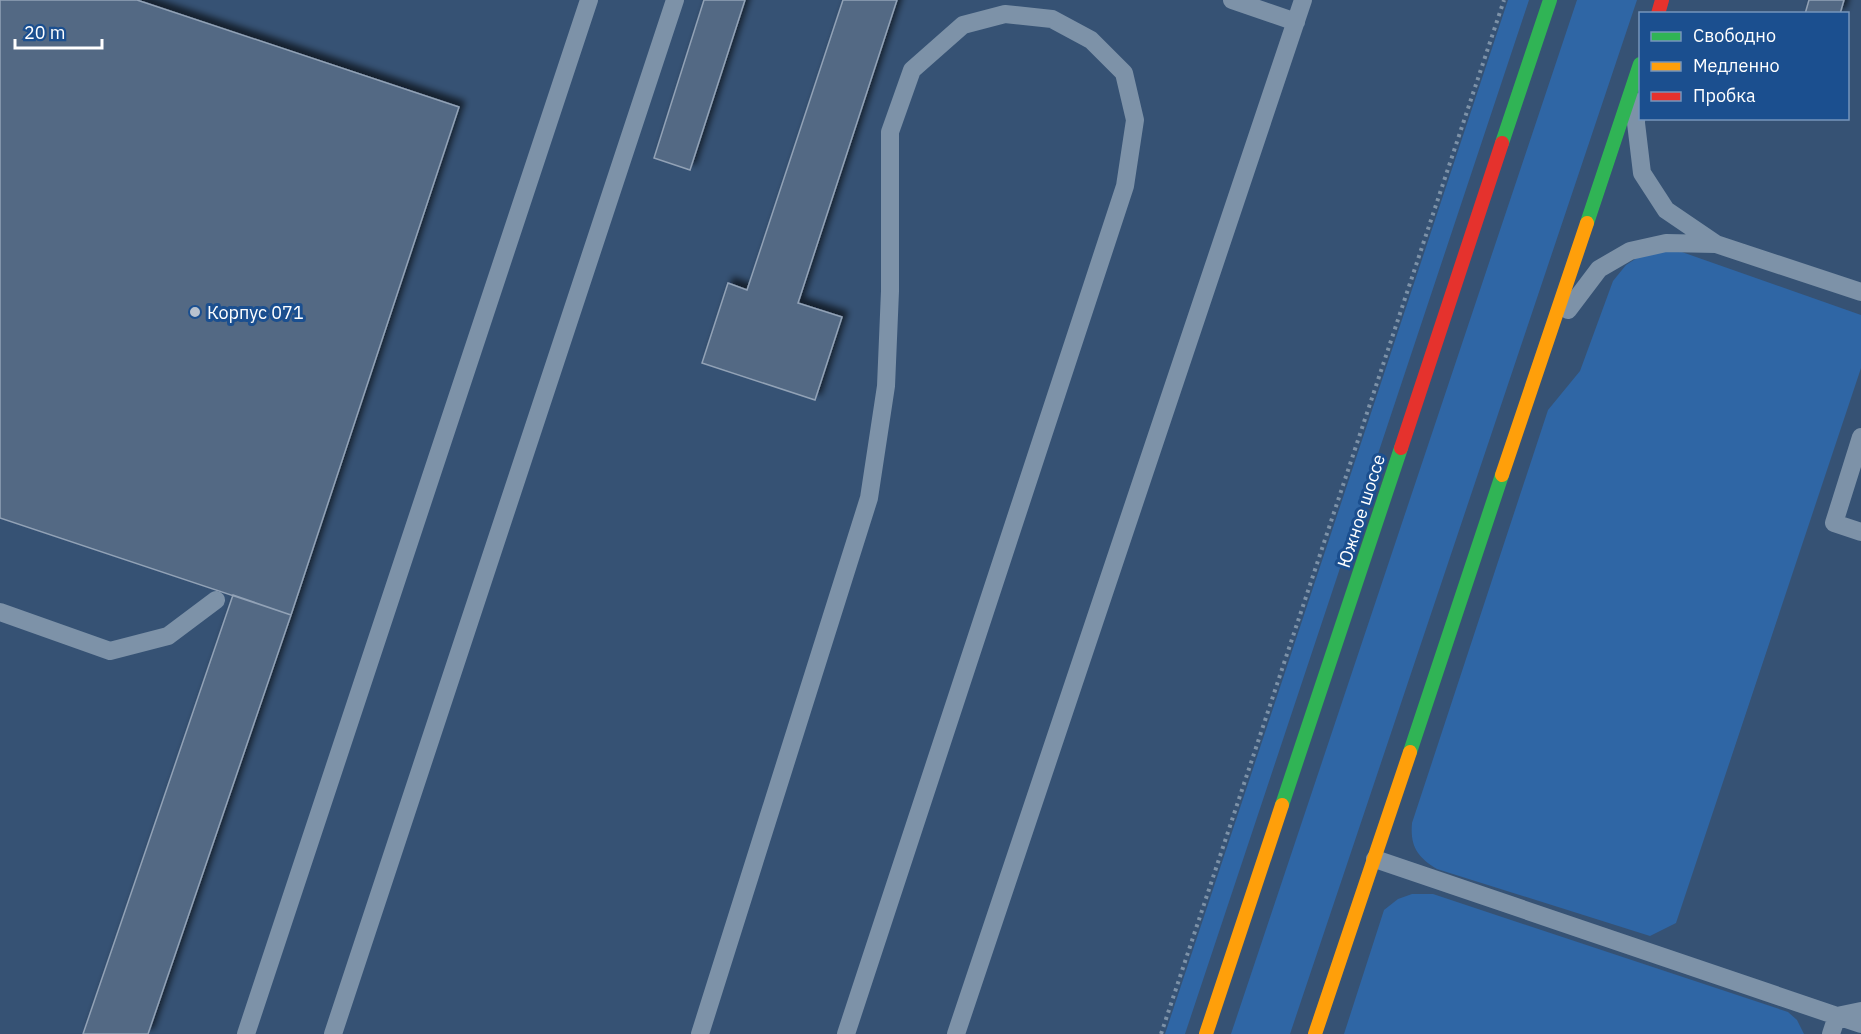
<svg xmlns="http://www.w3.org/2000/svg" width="1861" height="1034" font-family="'IBM Plex Sans',sans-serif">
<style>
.green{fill:#2f66a5}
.building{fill:#526984;stroke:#92a2b6;stroke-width:1.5;filter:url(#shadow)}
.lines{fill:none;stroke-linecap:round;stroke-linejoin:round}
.path{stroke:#7d92a8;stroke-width:4;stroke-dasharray:3 4.5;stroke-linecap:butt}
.lane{stroke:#7d92a8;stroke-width:18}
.fast{stroke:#30b455;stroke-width:14}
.slow{stroke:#ff9f0a;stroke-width:14}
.jam{stroke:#e5322d;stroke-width:14}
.poi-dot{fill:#b9c2ce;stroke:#1b4f8f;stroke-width:2}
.labels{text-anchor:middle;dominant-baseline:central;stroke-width:6;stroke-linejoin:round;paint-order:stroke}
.poi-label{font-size:18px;fill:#fff;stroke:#1b4f8f;text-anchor:start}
.street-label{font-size:18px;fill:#fff;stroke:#1b4f8f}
</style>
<defs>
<filter id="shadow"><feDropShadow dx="5.5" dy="-5.5" stdDeviation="3" flood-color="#0009"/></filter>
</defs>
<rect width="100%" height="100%" fill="#365274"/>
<path class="green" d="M1508 0H1529L1185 1034H1165Z
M1577 0H1637L1290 1034H1231Z
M1659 251H1679L1861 315V368L1676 923 1650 936 1437 869C1417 857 1410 846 1412 823L1548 410 1580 371 1613 281 1626 265 1640 256Z
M1412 894H1433L1788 1012 1797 1020 1804 1034H1344L1384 910 1398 899Z"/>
<path class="building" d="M0 0H137L459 107 291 615 0 518Z
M704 0H745L690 170 654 158Z
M843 0H897L798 303 842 317 815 400 702 363 728 283 747 290Z
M1809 0H1844L1840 14H1805Z
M233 595 291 615 148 1034H83Z"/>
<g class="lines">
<path class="path" d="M1161 1034 1504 0"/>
<path class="lane" d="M1232 0 1296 22
M1637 102 1636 123 1642 173 1666 210 1716 244 1861 292
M1568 310 1599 269 1630 251 1666 243 1716 244
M1861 437 1834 523 1861 532
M0 612 110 651 168 636 216 600
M1375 859 1837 1016 1831 1034
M1861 1011 1837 1016 1861 1024
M246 1034 589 0
M333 1034 675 0
M700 1034 869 498 886 386 890 291V132L912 70 963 25 1005 14 1052 19 1091 40 1124 73 1135 120 1125 186 846 1034
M956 1034 1303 0"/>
<path class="fast" d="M1502 143 1550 0
M1587 223 1640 64
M1410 752 1502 475
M1282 805 1401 448"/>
<path class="slow" d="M1502 475 1587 223
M1206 1034 1282 805
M1315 1034 1410 752"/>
<path class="jam" d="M1658 14 1662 0
M1401 448 1502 143"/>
</g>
<circle class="poi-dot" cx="195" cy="312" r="6"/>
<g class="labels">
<g class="poi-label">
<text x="207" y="312">Корпус 071</text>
</g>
<g class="street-label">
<text transform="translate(1361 511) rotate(-72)">Южное шоссе</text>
</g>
</g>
<rect x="1639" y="12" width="210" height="108" fill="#1b4f8f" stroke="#7695bc" stroke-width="1.5"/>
<rect x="1651" y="32" width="30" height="9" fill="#30b455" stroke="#7695bc" stroke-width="1.5"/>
<text x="1693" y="42" font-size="18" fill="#ffffff">Свободно</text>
<rect x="1651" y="62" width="30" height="9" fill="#ff9f0a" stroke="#7695bc" stroke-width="1.5"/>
<text x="1693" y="72" font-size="18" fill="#ffffff">Медленно</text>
<rect x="1651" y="92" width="30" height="9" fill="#e5322d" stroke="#7695bc" stroke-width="1.5"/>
<text x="1693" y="102" font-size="18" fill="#ffffff">Пробка</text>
<path d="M15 39v9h87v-9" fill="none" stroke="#ffffff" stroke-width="3"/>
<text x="24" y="39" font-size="18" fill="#ffffff" stroke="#1b4f8f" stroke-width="4.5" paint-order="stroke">20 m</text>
</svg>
